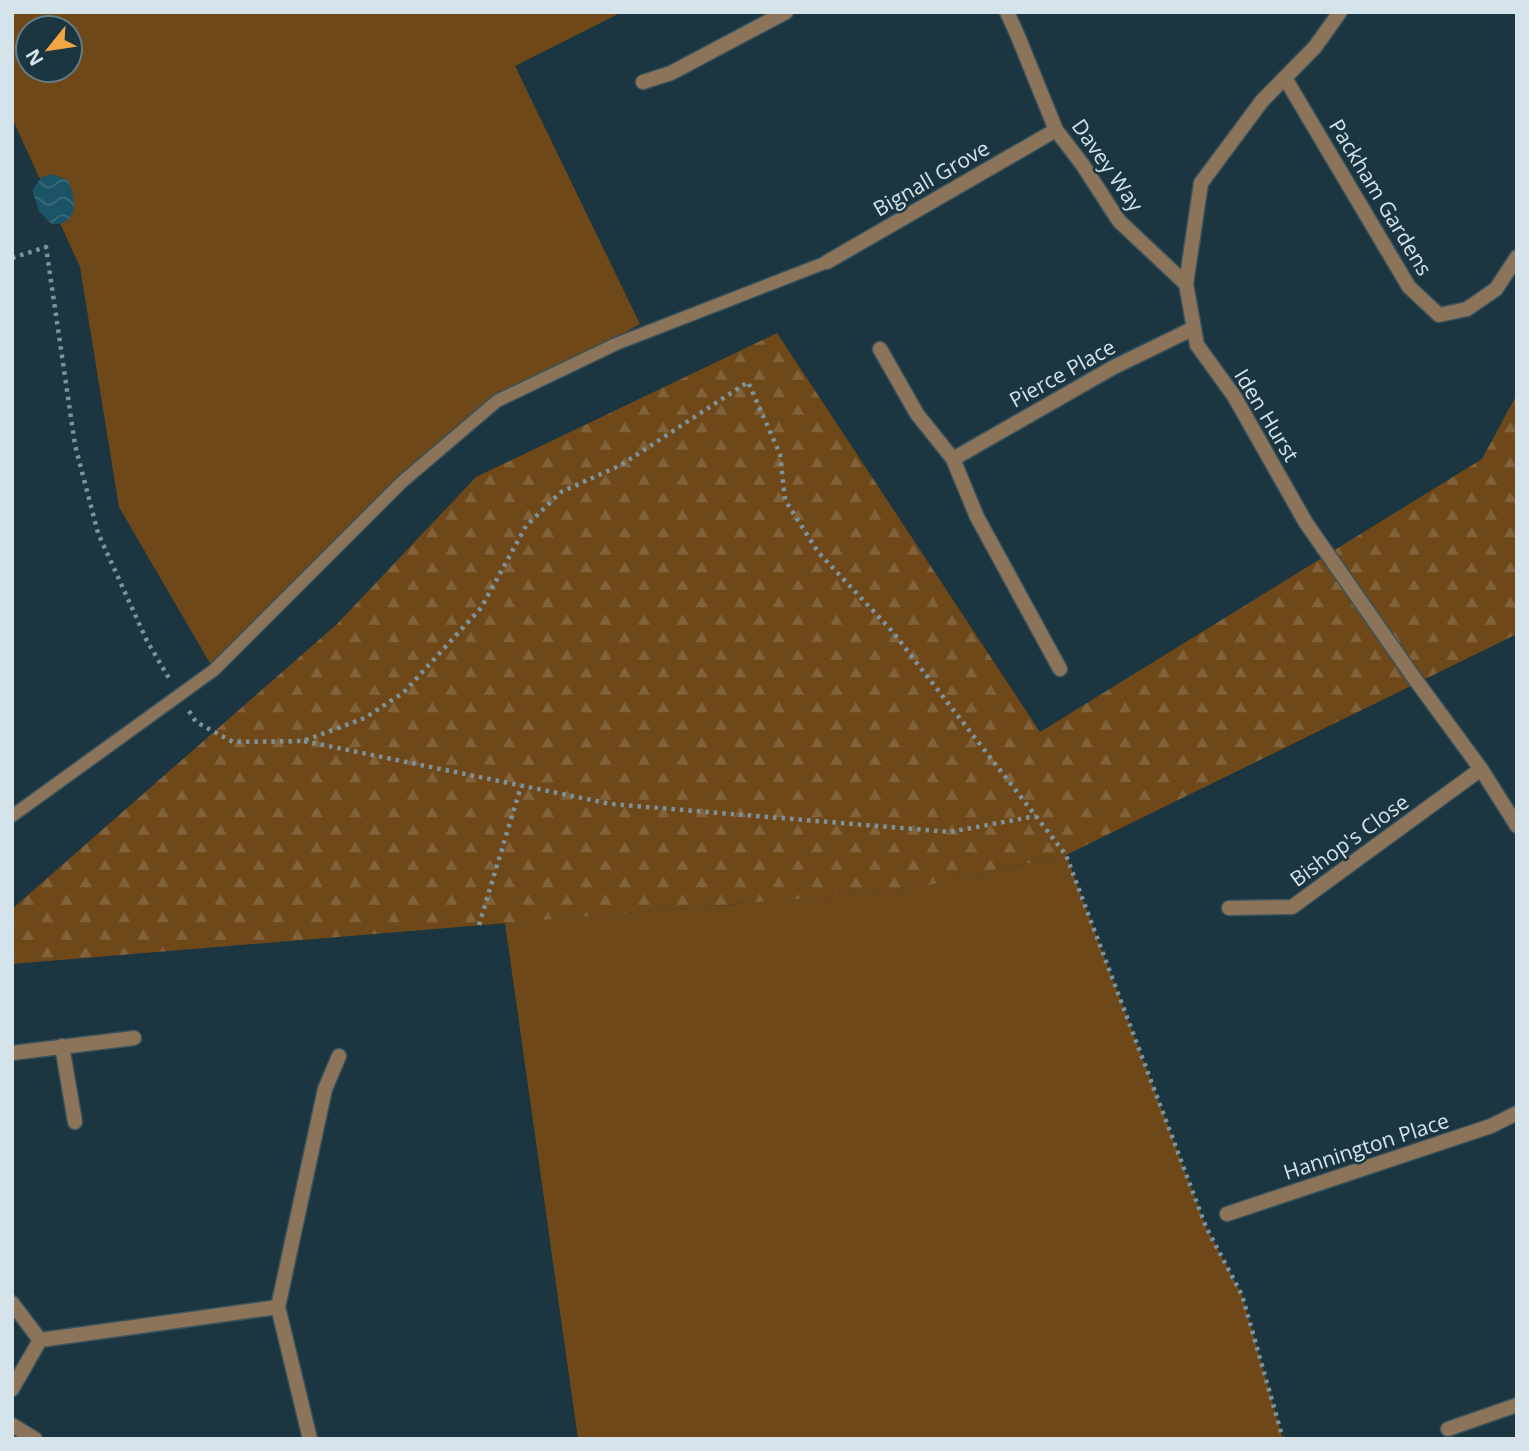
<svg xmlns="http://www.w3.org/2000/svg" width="1529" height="1451" font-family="'Open Sans',sans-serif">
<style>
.green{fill:#6e4819;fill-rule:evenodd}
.forest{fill:url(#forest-firs)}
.water{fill:url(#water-waves)}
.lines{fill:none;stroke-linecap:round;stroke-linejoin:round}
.service-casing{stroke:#39525b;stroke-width:15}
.minor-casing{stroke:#39525b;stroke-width:17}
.path{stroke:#7d929a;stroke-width:4.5;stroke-dasharray:3.5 5;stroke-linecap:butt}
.service{stroke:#8c745a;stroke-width:12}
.minor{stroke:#8c745a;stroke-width:14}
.labels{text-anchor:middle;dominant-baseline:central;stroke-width:5;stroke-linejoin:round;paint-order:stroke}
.street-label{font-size:21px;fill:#d4e4ea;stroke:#1b3640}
</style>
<defs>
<pattern id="forest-firs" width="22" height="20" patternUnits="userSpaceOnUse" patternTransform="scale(1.75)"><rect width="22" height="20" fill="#6e4819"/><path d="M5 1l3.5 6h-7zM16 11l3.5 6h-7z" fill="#82623b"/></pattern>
<pattern id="water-waves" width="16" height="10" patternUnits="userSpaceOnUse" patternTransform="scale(1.75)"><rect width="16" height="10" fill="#1b5466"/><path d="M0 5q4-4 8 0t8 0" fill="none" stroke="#3b6c7c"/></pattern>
</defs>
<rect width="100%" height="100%" fill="#1b3640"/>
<path class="green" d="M12 12H622L515 66 640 324 479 417 402 482 214 670 119 507 80 267 12 118ZM28 28H70V70H28Z
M1066 855 1206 1227 1242 1295 1283 1439H578L505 923 906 890Z"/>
<path class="forest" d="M777 333 1040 732 1482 459 1517 394V634L1066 855 907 890 12 964V909L337 624 476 477Z"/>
<path class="water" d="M52 174 68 180C73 194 81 214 63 223 60 224 55 224 51 224L39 211 32 190 42 177Z"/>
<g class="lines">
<g class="service-casing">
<path id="service" d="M12 816 214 670 402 482 497 401 616 344 827 262"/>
</g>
<g class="minor-casing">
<path id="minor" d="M1007 12 1017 34 1056 130 1082 164 1119 221 1186 284
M1340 12 1315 47 1262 101 1201 183 1186 284 1197 345 1234 396 1306 523 1412 675 1481 769 1517 826
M1285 78 1409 287 1439 315 1467 309 1496 289 1517 257
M643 82 671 73 786 12
M827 262 1056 130
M880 349 917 414 953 459 977 517 1060 669
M953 459 1112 368 1194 328
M1229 908 1292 907 1481 769
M62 1046 75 1122
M12 1053 134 1038
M1227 1214 1491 1126 1517 1113
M12 1303 40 1340
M278 1307 310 1439
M12 1389 40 1340 278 1307 325 1089 339 1056
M12 1425 35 1439
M1448 1429 1517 1405"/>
</g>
<path class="path" d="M12 258 46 247 75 445 98 533 147 641 170 680
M189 711 196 722 233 742 303 741 365 718 404 692 481 608 526 526 561 492 621 465 748 382 780 454 785 500 818 552 892 631 1066 855 1206 1227 1242 1295 1283 1439
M304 741 611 804 950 832 1036 816
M479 925 521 786"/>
<use href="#service" class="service"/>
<use href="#minor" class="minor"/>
</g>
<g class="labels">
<g class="street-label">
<text transform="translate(1108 165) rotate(55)">Davey Way</text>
<text transform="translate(931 178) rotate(-30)">Bignall Grove</text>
<text transform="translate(1381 197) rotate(59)">Packham Gardens</text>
<text transform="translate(1062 373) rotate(-29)">Pierce Place</text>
<text transform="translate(1267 415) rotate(59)">Iden Hurst</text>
<text transform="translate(1349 840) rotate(-36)">Bishop's Close</text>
<text transform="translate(1366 1146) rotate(-18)">Hannington Place</text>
</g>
</g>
<rect width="1529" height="1451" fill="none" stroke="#d4e4ea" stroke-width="28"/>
<g transform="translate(49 49) rotate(240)"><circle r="33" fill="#1b3640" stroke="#657c84" stroke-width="2"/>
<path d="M0-5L12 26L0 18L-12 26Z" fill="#f2a542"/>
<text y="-10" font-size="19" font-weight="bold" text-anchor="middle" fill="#d4e4ea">N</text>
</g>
</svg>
